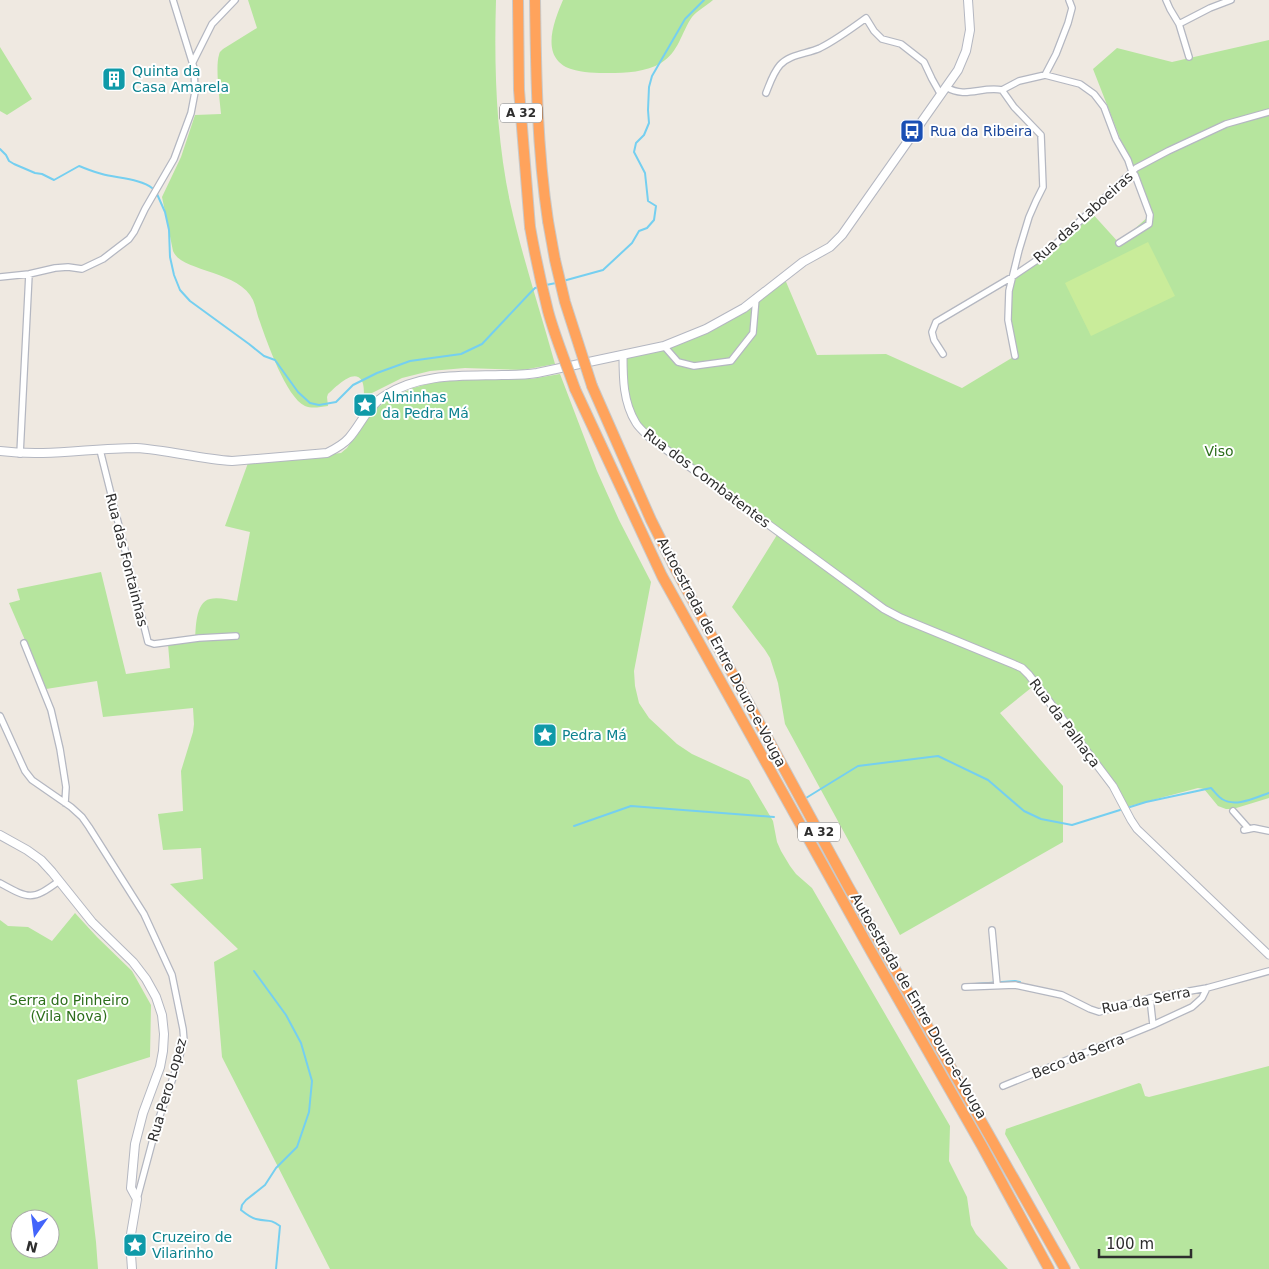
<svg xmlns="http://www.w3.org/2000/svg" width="1269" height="1269" font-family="'DejaVu Sans',sans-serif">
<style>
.green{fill:#b6e59e;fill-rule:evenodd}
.pitch{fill:#c9ec9a}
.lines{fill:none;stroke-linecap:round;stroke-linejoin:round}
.stream{stroke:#75cff0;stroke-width:2}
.minor-casing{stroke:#b4b7c1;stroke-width:8}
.tertiary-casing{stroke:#b4b7c1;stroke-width:9}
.secondary-casing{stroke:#b4b7c1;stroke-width:10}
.motorway-casing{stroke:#c9c9c9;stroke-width:12}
.minor{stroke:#fff;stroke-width:5.5}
.tertiary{stroke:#fff;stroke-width:7}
.secondary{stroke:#fff;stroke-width:8}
.motorway{stroke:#ffa35c;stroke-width:10}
.motorway-bridge-casing{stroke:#c9c9c9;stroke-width:12;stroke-linecap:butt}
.motorway-bridge{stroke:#ffa35c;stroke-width:10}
.labels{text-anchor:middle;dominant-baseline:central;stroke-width:4;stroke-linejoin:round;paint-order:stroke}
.shield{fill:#fff;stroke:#6d6d6d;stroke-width:1}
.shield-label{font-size:12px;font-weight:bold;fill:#2e2e2e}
.culture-label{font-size:14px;fill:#0d838f;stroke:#fff;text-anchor:start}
.transit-label{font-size:14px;fill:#164399;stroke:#fff;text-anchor:start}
.street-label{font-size:14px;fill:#2e2e2e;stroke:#fff}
.park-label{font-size:14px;fill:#2c6e1b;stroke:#fff}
</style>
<rect width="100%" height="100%" fill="#efe9e1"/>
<path class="green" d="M248 0H496C494 67 496 136 510 202 522 256 540 310 555 364L523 370 465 368 430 371 402 378 364 397C364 392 364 385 362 381 354 367 335 388 328 394L327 397 328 406C320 407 312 409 305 406 286 397 267 342 260 322 257 315 256 307 253 300 239 270 181 272 173 251L162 197 181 157 195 115 221 114C220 101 215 67 219 55 220 51 220 52 223 49L257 28Z
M563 0H713C706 6 698 10 692 17 681 33 679 52 661 63 647 72 625 73 609 73 596 73 583 73 571 69 539 58 554 21 563 0Z
M1269 40V798L1233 809H1226L1218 806 1204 789 1198 788 1126 807 1036 684 1000 713 1063 786V842L900 935 785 724 778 683 770 658 765 650 732 607 780 530 649 437 628 407 623 355 664 346 706 329 784 277 817 355 886 354 962 388 1015 356 1008 320 1012 277 1043 256 1090 211 1119 243 1150 215 1093 69 1117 48 1172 62Z
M0 47 32 99 7 115 0 111Z
M560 374 597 471 619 520 651 582 634 671 635 686 639 703 649 718 677 744 692 754 749 780 773 821 777 842 781 851 790 866 796 874 812 888 950 1126 949 1161 967 1197 971 1225 976 1234 1008 1269H330L224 1061 222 1057 214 962 238 949 170 884 203 879 201 848 163 850 158 814 183 811 181 771 193 732 194 724 193 708 103 717 97 681 46 689 9 603 20 600 17 589 101 572 126 674 170 668 168 644 195 641C196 629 195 602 210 599 218 597 229 600 237 601L250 532 225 526 248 463 341 453 347 448 368 417 373 411 389 399 413 388 431 383 459 380 531 379Z
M75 913 97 937 132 971 151 1005 150 1057 77 1080 96 1242 98 1269H0V920L8 926 28 927 52 941ZM20 1219H50V1249H20Z
M1269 1066V1269H1080L1005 1134 1006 1129 1139 1083 1141 1084 1145 1096 1149 1097Z"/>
<path class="pitch" d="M1148 242 1175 296 1091 336 1065 283Z"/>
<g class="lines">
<path class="stream" d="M0 149 6 155 9 161 14 164 35 173 42 174 54 180 79 166C87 169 94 172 102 174 116 178 142 179 152 188
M157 194 165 212 169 230 170 257 174 275 180 290 190 301 249 344 264 356 275 360 298 392 310 403 319 405 336 402 353 385 377 373 410 361 461 354 482 344 530 293 535 288 539 287
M563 281 603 270 632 243 639 231 647 228 654 220 656 206 648 201 645 173 634 152 636 143 644 135 649 123 648 110 649 87 652 76 685 19 704 0
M546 285 556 283
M806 798 858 766 938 756 988 780 1024 811 1041 819 1072 825 1120 810
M1130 807 1146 802 1211 788C1214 791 1218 797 1222 799 1236 808 1256 797 1269 793
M574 826 631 806 774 817
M254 971 286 1015 301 1043 312 1081 309 1112 297 1147 276 1168 265 1185 246 1200 242 1205 241 1210C246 1214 251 1218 256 1219 268 1222 269 1218 280 1226L276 1269
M975 984 1015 981 1020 982"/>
<g class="minor-casing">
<path id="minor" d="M1166 0 1170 9 1179 24 1189 57
M1179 24 1210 8 1231 0
M192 64 212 24 235 0
M1045 75 1056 54 1068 23 1072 8 1069 0
M946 87C966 99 981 86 1002 90L1014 107 1041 135 1043 187 1036 201 1029 217 1019 250 1009 291 1008 320 1015 356
M1002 90 1019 81 1045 75 1080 84 1094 94 1104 107 1116 139 1128 160 1132 172 1135 175 1150 215 1149 224 1119 243
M766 93C770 83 773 73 780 65 790 54 807 54 820 48 836 40 851 29 866 18L874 31 882 39 901 44 924 62 932 79 941 95
M0 277 29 274 55 268 68 267 82 269 103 259 129 239 134 232 145 209 174 159 191 113 195 92 194 68 173 0
M664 346 678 362 694 366 731 361 753 333 756 298
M943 354 934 340 932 332 936 322 1012 277 1043 256 1136 168 1168 151 1226 124 1269 112
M100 450 148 642 154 644 199 638 236 636
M20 454 29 274
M24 643 51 710 60 749 66 787 65 803
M0 716 25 771 32 780 71 807 82 817 89 827 144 914 172 975 183 1029 184 1041 176 1069 157 1124 137 1199
M1233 811 1249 829
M1244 830 1254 828 1269 831
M0 883C29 899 32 901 59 881
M992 930 997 985
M965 987 1015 985 1062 995 1090 1009 1099 1012 1150 998 1207 988 1269 971
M1150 998 1153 1025
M1003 1086 1153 1025 1192 1007 1202 998 1207 988"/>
</g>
<g class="tertiary-casing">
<path id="tertiary" d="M623 355C623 378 623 402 636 423 639 428 645 433 649 437L884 609 901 618 1013 664 1022 668 1029 675 1113 786 1131 820 1137 829 1269 955"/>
</g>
<g class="secondary-casing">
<path id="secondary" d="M0 451C47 457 90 448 136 448 168 450 200 459 232 461L327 453C335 449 343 445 349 438 362 423 367 406 386 395 421 373 463 376 502 375 514 375 525 375 537 373L664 346 706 329 744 308 803 262 830 247 842 235 958 70 966 51 970 30 968 0
M0 835 27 850 41 860 52 872 92 922 133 962 146 979 156 997 162 1015 164 1034 163 1051 160 1067 143 1113 135 1144 131 1188 137 1199 130 1240 132 1269"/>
</g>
<g class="motorway-casing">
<path id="motorway" d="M518 0 519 90 530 227
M535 0C536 74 537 148 548 221
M592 386 651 520 676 570 848 886 1065 1269
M575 389 662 576 872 953 982 1146 1049 1269"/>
</g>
<use href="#minor" class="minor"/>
<use href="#tertiary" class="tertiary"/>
<use href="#secondary" class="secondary"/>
<use href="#motorway" class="motorway"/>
<g class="motorway-bridge-casing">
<path id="motorway-bridge" d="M548 221 555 260 565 302 592 386
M530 227C535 255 541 283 548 311 555 337 566 363 575 389"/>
</g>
<use href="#motorway-bridge" class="motorway-bridge"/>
</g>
<defs>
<g id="building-square" transform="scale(1.25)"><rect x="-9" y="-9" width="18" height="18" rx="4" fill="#0f9aa8" stroke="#fff"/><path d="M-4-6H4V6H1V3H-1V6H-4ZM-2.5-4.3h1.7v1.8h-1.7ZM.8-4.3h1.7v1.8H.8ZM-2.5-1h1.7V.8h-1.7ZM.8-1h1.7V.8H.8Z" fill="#fff"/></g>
<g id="bus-square" transform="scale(1.25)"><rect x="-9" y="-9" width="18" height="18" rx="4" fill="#1a4fb4" stroke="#fff"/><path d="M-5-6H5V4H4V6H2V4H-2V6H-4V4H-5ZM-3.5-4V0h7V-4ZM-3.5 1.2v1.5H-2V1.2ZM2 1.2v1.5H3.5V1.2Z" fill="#fff"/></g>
<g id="sight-square" transform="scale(1.25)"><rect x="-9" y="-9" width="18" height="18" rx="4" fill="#0f9aa8" stroke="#fff"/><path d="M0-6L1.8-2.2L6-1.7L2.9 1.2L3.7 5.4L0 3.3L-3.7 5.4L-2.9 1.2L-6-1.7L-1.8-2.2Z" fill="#fff"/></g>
</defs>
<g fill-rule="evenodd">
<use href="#building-square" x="114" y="79"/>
<use href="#bus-square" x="912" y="131"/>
<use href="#sight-square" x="365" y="405"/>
<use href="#sight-square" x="545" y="735"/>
<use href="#sight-square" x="135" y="1245"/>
</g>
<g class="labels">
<g class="shield">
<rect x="500" y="103.5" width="42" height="19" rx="4"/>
<rect x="798" y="822.5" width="42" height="19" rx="4"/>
</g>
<g class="shield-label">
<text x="521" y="113">A 32</text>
<text x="819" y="832">A 32</text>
</g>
<g class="culture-label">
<text x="132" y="71">Quinta da<tspan x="132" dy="16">Casa Amarela</tspan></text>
<text x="382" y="397">Alminhas<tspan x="382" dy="16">da Pedra Má</tspan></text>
<text x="562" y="735">Pedra Má</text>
<text x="152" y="1237">Cruzeiro de<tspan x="152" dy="16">Vilarinho</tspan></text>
</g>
<g class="transit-label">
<text x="930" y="131">Rua da Ribeira</text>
</g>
<g class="street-label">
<text transform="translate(1083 217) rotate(-42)">Rua das Laboeiras</text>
<text transform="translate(707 478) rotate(37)">Rua dos Combatentes</text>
<text transform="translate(127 560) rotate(76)">Rua das Fontainhas</text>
<text transform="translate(722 652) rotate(62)">Autoestrada de Entre Douro-e-Vouga</text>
<text transform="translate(1065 723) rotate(53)">Rua da Palhaça</text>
<text transform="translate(1146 1000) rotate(-11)">Rua da Serra</text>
<text transform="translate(919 1006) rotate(60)">Autoestrada de Entre Douro-e-Vouga</text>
<text transform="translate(1078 1056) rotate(-22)">Beco da Serra</text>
<text transform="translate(167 1090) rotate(-74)">Rua Pero Lopez</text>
</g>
<g class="park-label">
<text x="1219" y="451">Viso</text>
<text x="69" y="1000">Serra do Pinheiro<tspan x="69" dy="16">(Vila Nova)</tspan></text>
</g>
</g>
<g transform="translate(35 1234) rotate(194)"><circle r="24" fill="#ffffff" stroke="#ababab"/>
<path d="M0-4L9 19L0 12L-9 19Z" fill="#4264fb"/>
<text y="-8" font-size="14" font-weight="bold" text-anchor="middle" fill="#2e2e2e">N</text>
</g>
<path d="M1099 1249v8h92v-8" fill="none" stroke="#2e2e2e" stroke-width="2.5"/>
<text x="1106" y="1249" font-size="15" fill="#2e2e2e" stroke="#ffffff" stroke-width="4" paint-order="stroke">100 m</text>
</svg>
